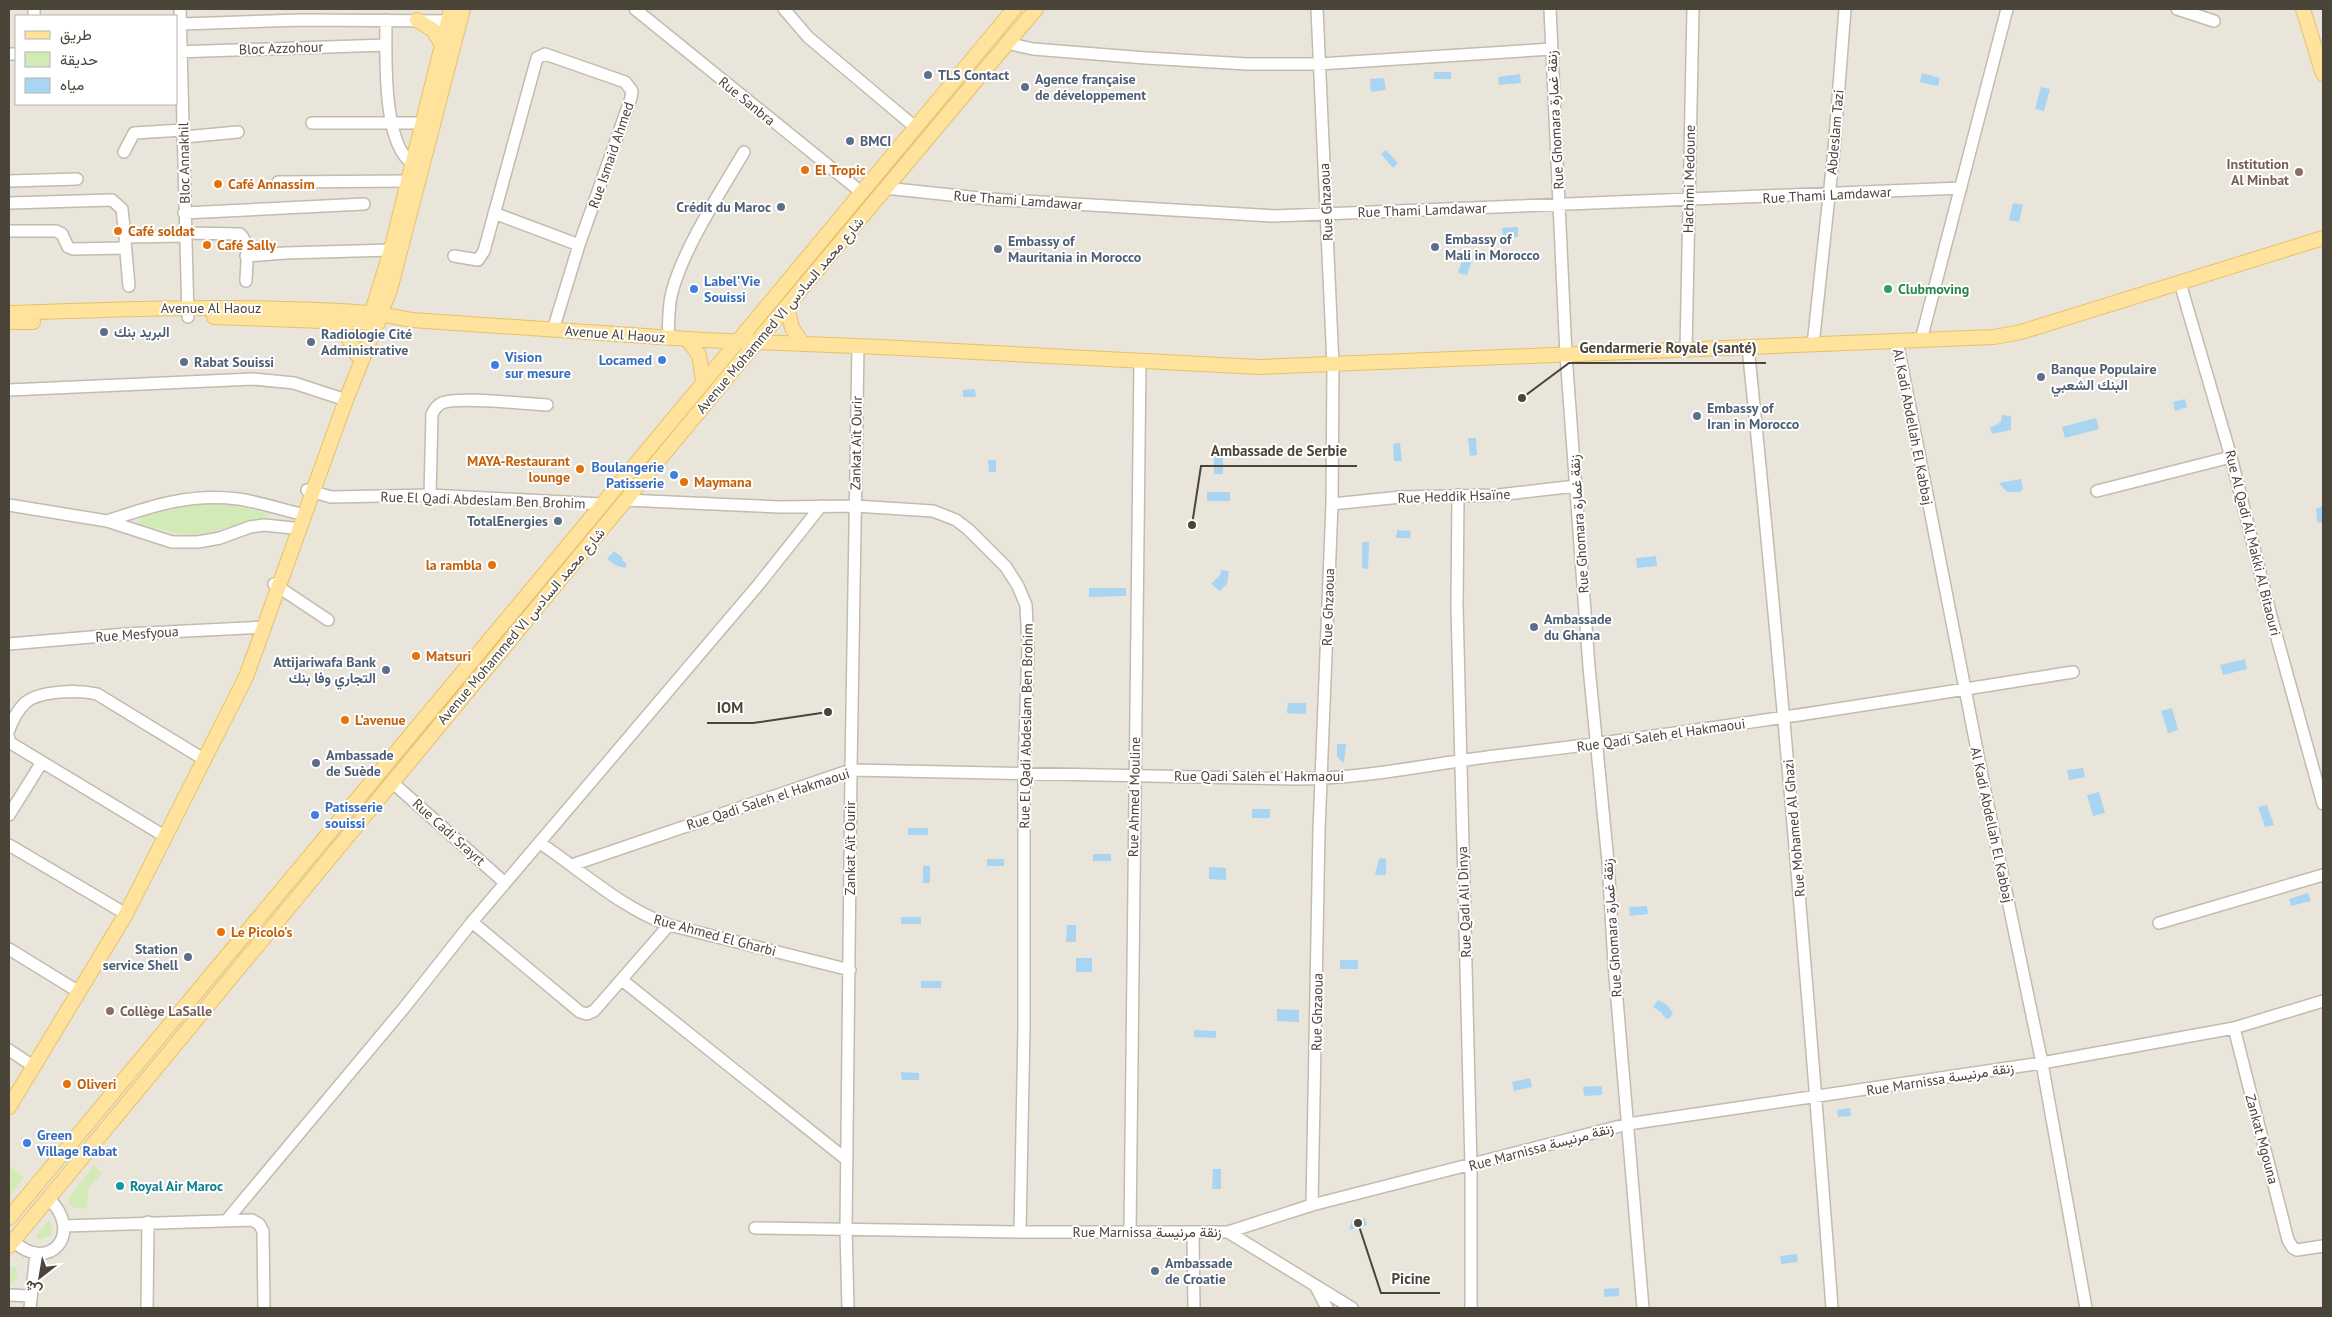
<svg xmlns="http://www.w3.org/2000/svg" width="2332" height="1317" font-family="'PT Sans',Vazirmatn,sans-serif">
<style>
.residential{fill:#eae5da;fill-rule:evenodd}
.green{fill:#d2eab5}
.water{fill:#a9d4f2}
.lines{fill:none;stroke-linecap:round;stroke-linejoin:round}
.minor-casing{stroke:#c2bbae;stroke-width:14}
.major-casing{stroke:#e6c16a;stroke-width:16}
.minor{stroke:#fff;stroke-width:11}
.major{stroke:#ffe39c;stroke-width:14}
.service-dot{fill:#5c6f8a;stroke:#fff;stroke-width:2}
.food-dot{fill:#e8710a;stroke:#fff;stroke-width:2}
.education-dot{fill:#8d6e63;stroke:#fff;stroke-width:2}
.shop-dot{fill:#3f7fe0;stroke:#fff;stroke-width:2}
.leisure-dot{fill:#2e9e5b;stroke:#fff;stroke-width:2}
.culture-dot{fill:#0f9aa8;stroke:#fff;stroke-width:2}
.labels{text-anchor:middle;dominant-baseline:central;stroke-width:4;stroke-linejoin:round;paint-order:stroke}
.street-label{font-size:14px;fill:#4b4439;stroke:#fff}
.service-label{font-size:14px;font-weight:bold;fill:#4e5e75;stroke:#fff;text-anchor:start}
.education-label{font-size:14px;font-weight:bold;fill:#785e54;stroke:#fff;text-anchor:end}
.food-label{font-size:14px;font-weight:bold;fill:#c56008;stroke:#fff;text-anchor:start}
.shop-label{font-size:14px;font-weight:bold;fill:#366cbe;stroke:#fff;text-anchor:start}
.leisure-label{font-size:14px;font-weight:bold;fill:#27864d;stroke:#fff;text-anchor:start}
.culture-label{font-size:14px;font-weight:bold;fill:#0d838f;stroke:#fff;text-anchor:start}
.leader{fill:none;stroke:#4b4439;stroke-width:2}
.callout-dot{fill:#4b4439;stroke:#fff;stroke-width:2}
.callout-label{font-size:15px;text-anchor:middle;font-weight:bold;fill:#4b4439;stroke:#fff;stroke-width:4;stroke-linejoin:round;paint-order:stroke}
</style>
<rect width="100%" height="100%" fill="#f6f3ec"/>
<path class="residential" d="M9 9H2323V1308H9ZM16 16H176V104H16Z"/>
<path class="green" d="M199 504 229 505 268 513 266 522 243 524 192 536 140 525 139 517Z
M94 1165 102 1173 88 1189 87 1209 72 1207 68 1199Z
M9 1166 24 1178 9 1197Z
M49 1220 52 1225 51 1234 42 1239 35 1237Z
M11 1267H16L17 1278 9 1284V1270Z"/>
<path class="water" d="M1434 72H1451V79H1434Z
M1922 73 1940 78 1938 86 1920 82Z
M1520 74 1521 83 1499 85 1498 77Z
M1384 78 1386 90 1371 92 1370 79Z
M2041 87 2050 89 2044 111 2035 109Z
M1386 150 1398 163 1393 168 1381 154Z
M2013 203 2023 205 2019 222 2009 220Z
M1518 227V237L1503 238 1502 228Z
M1464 254 1473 257 1467 275 1458 273Z
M975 389 976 397H963V390Z
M2185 399 2187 407 2175 411 2173 402Z
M2002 415 2011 416V430L1992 434 1990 428 2001 422Z
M2096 418 2099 429 2065 438 2062 427Z
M1468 438H1476L1477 455 1470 456Z
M1400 443 1402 461H1394L1393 444Z
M1214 451H1223V474H1214Z
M988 460H996V472H989Z
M2021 479 2023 488 2020 492H2007L1999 483Z
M1207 492H1230V501H1207Z
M2323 506 2322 523 2317 522 2316 509Z
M1397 530 1411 531 1410 538H1396Z
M1362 542H1369L1368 569 1362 568Z
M614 551 623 558 622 560 627 564 625 568 617 566 607 559Z
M1656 556 1657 566 1637 568 1636 558Z
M1221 570 1229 571 1227 584 1220 591 1211 584 1220 575Z
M1089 588H1126V596L1089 597Z
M2245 659 2247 669 2223 675 2220 665Z
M1288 703H1306V714L1287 713Z
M2172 708 2178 730 2168 733 2161 711Z
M1337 744H1346L1344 763 1337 757Z
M2083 768 2085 777 2069 780 2067 770Z
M2099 792 2105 813 2093 816 2087 795Z
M2267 805 2274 825 2265 827 2258 807Z
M1252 809H1270V818H1252Z
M908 828H928V835H908Z
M1093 854H1111V861H1093Z
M1382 858 1386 859V875H1375L1379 859Z
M987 859H1004V866H987Z
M923 866H930V883H923Z
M1209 867 1226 868V880L1209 879Z
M2308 893 2311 901 2291 906 2289 899Z
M1647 906 1648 914 1630 916 1629 907Z
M901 917H921V924H901Z
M1067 925H1076V942H1066Z
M1076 958H1092V972H1076Z
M1340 960H1358V969H1340Z
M921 981H941V988H921Z
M1658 1000 1667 1005 1673 1013 1670 1018 1666 1019 1661 1012 1653 1007Z
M1277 1009 1299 1010V1022L1277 1021Z
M1194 1030 1216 1031V1038L1194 1037Z
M901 1072 919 1073V1080H902Z
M1530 1078 1532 1087 1514 1091 1512 1082Z
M1602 1086V1095L1584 1096 1583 1087Z
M1850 1108 1851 1116 1838 1117 1837 1110Z
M1213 1169H1221V1189H1212Z
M1365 1218 1367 1225 1349 1230 1352 1219 1355 1221Z
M1797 1254 1798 1262 1781 1264 1780 1256Z
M1619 1288V1296L1604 1297V1289Z"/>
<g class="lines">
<g class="minor-casing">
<path id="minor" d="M34 9V16
M180 9 188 317
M635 9 861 192
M784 9 808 37 915 127
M1550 9 1566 355 1589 667 1608 862 1614 964 1643 1308
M2177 9 2214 21
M386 20C386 52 381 157 419 166
M181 24 301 20 456 21
M1007 43 1033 49 1146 58 1247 64H1319L1552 49
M176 52 386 45
M9 54H16
M312 123H431
M184 137 238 132
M124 152 134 133 183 130
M9 181 77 179
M278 182 408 181
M885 188 989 199 1274 216 1961 188
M9 203 112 200 122 209 125 237 184 236
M184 213 364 204
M494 213 579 245
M9 231H56L62 234 68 247 73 249 125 248
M184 233 240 234C251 244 246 267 246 281
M125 241 129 286
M246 256 285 253 391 250
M454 256 478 260 484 251 537 58 545 54 625 82 632 91 631 98 579 245 553 330
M2180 283 2231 457 2272 620 2323 804
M668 338C669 323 668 306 672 292 684 247 720 193 744 152
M1921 340 2007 9
M1897 341 1984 786 2042 1063 2086 1308
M1813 345 1834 150 1845 9
M1748 347C1781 667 1808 988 1832 1308
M1686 350 1693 9
M9 390 253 379 294 383 346 400
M307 490 331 497 430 495 601 504
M2097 491 2231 457
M430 495 432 414C435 409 437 405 442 403 457 396 526 404 547 405
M1458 495 1457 606 1471 1166V1308
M626 500 780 507 855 506 933 511 956 520 969 530 1006 567 1018 586 1026 605 1028 646 1024 773V1027L1020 1232
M1332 504 1401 497 1498 495 1576 486
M9 505 107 521 172 542H198L220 538 250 527 264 525 293 528
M107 521C152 506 190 493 238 499 260 502 283 510 305 515
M274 584 328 620
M9 644 126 634 265 627
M9 730C12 721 18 710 25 703 40 690 79 690 97 694L205 760
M9 738V742L166 837
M392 782 505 883
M9 815 42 762
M540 843C582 871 621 908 669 925L850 970
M9 845 126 914
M572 865 851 770 1296 779C1365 779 1434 763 1503 755 1694 733 1883 702 2073 672
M472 922 580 1012 587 1014 594 1011 669 925
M2159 923 2323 875
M9 949 79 992
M622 980 847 1160
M2234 1028 2288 1240 2293 1248 2297 1250 2323 1246
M9 1050 33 1066
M1312 1205 1319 830 1332 504 1333 365 1317 9
M226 1221 404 1008 472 922 759 584 821 506
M65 1226 252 1220 259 1224 263 1231 264 1308
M755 1228 1020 1232H1228L1312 1205 1628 1124 2042 1063 2234 1028 2323 1001
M1130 1232 1140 362
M1228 1232 1352 1308
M1193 1233 1194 1308
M13 1241C50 1275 85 1232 48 1198
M1316 1287 1327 1308
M9 1295 30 1296
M30 1308 36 1254
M147 1308 148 1222
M848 1308 846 1229 851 770 858 346"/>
</g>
<g class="major-casing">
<path id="major" d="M2303 9 2323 74
M417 20 433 30 442 45
M787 306 792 328 803 344
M9 313C100 310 192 306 284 309 327 310 370 311 412 320L703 340 880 347 1259 367 1994 337 2021 332 2323 238
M214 317 378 323
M331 320 348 337 356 354
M369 321 391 250 451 9
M9 322H33
M687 339 699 355 703 381
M9 1107 126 914 246 677 346 400 390 290 463 9
M9 1218 1014 9
M9 1246 730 374 1036 9"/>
</g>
<use href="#minor" class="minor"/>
<use href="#major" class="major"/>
</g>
<g class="service-dot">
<circle cx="928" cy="75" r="5"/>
<circle cx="1025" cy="87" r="5"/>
<circle cx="850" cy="141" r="5"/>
<circle cx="781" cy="207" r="5"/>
<circle cx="1435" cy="247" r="5"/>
<circle cx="998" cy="249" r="5"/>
<circle cx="104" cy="332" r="5"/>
<circle cx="311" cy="342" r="5"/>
<circle cx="184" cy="362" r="5"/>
<circle cx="2041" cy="377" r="5"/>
<circle cx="1697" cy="416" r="5"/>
<circle cx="558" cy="521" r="5"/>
<circle cx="1534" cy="627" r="5"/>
<circle cx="386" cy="670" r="5"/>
<circle cx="316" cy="763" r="5"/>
<circle cx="188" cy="957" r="5"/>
<circle cx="1155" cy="1271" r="5"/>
</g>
<g class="food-dot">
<circle cx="805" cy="170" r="5"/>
<circle cx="218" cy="184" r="5"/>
<circle cx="118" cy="231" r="5"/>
<circle cx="207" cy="245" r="5"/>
<circle cx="580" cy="469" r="5"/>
<circle cx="684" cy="482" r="5"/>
<circle cx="492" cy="565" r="5"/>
<circle cx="416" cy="656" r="5"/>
<circle cx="345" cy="720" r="5"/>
<circle cx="221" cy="932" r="5"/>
<circle cx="67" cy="1084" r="5"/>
</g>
<g class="education-dot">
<circle cx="2299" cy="172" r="5"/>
<circle cx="110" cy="1011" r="5"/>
</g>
<g class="shop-dot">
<circle cx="694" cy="289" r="5"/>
<circle cx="662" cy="360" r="5"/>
<circle cx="495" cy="365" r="5"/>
<circle cx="674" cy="475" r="5"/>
<circle cx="315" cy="815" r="5"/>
<circle cx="27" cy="1143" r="5"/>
</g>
<circle class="leisure-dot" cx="1888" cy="289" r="5"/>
<circle class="culture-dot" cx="120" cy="1186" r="5"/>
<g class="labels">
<g class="street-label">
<text transform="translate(281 48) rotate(-2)">Bloc Azzohour</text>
<text transform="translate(747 101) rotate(39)">Rue Sanbra</text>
<text transform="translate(1555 120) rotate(-93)">Rue Ghomara زنقة غمارة</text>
<text transform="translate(1835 132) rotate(-85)">Abdeslam Tazi</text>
<text transform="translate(611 155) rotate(-71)">Rue Ismaid Ahmed</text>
<text transform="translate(184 163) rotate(-91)">Bloc Annakhil</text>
<text transform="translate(1689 179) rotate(-89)">Hachimi Medoune</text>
<text transform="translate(1827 195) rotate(-3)">Rue Thami Lamdawar</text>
<text transform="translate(1018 200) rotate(4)">Rue Thami Lamdawar</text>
<text transform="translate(1326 202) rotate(-93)">Rue Ghzaoua</text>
<text transform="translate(1422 210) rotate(-2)">Rue Thami Lamdawar</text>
<text x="211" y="308">Avenue Al Haouz</text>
<text transform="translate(780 315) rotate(-50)">Avenue Mohammed VI شارع محمد السادس</text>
<text transform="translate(615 334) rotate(4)">Avenue Al Haouz</text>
<text transform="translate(1913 427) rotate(79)">Al Kadi Abdellah El Kabbaj</text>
<text transform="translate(856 443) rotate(-89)">Zankat Aït Ourir</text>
<text transform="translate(1454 496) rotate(-2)">Rue Heddik Hsaïne</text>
<text transform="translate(483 500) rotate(2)">Rue El Qadi Abdeslam Ben Brohim</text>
<text transform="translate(1579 524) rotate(-94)">Rue Ghomara زنقة غمارة</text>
<text transform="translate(2253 543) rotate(76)">Rue Al Qadi Al Makki Al Bitaouri</text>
<text transform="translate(1328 607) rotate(-88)">Rue Ghzaoua</text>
<text transform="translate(521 626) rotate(-50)">Avenue Mohammed VI شارع محمد السادس</text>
<text transform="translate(137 634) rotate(-4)">Rue Mesfyoua</text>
<text transform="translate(1026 726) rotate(-89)">Rue El Qadi Abdeslam Ben Brohim</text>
<text transform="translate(1661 735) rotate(-8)">Rue Qadi Saleh el Hakmaoui</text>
<text x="1259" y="776">Rue Qadi Saleh el Hakmaoui</text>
<text transform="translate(1134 797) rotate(-89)">Rue Ahmed Mouline</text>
<text transform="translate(768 799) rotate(-18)">Rue Qadi Saleh el Hakmaoui</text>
<text transform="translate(1992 825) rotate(78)">Al Kadi Abdellah El Kabbaj</text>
<text transform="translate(1794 828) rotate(-95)">Rue Mohamed Al Ghazi</text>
<text transform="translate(449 832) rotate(42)">Rue Cadi Srayrt</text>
<text transform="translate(850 848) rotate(-90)">Zankat Aït Ourir</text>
<text transform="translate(1464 902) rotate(-92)">Rue Qadi Ali Dinya</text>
<text transform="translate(1612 928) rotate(-94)">Rue Ghomara زنقة غمارة</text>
<text transform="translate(715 935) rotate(15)">Rue Ahmed El Gharbi</text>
<text transform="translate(1317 1012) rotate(-89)">Rue Ghzaoua</text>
<text transform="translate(1940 1079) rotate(-9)">Rue Marnissa زنقة مرنيسة</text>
<text transform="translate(2262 1139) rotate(75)">Zankat Mgouna</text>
<text transform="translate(1541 1147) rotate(-15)">Rue Marnissa زنقة مرنيسة</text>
<text x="1147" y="1232">Rue Marnissa زنقة مرنيسة</text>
</g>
<g class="service-label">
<text x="938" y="75">TLS Contact</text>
<text x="1035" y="79">Agence française<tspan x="1035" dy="16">de développement</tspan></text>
<text x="860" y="141">BMCI</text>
<text x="771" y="207" text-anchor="end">Crédit du Maroc</text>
<text x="1445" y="239">Embassy of<tspan x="1445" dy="16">Mali in Morocco</tspan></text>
<text x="1008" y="241">Embassy of<tspan x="1008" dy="16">Mauritania in Morocco</tspan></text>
<text x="114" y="332">البريد بنك</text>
<text x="321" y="334">Radiologie Cité<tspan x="321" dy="16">Administrative</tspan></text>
<text x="194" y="362">Rabat Souissi</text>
<text x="2051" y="369">Banque Populaire<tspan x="2051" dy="16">البنك الشعبي</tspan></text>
<text x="1707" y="408">Embassy of<tspan x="1707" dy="16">Iran in Morocco</tspan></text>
<text x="548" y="521" text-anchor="end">TotalEnergies</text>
<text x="1544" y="619">Ambassade<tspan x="1544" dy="16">du Ghana</tspan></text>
<text x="376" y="662" text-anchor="end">Attijariwafa Bank<tspan x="376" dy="16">التجاري وفا بنك</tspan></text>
<text x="326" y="755">Ambassade<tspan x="326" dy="16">de Suède</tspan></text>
<text x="178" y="949" text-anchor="end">Station<tspan x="178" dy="16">service Shell</tspan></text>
<text x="1165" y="1263">Ambassade<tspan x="1165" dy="16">de Croatie</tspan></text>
</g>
<g class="education-label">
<text x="2289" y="164">Institution<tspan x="2289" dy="16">Al Minbat</tspan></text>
<text x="120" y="1011" text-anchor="start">Collège LaSalle</text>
</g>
<g class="food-label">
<text x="815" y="170">El Tropic</text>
<text x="228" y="184">Café Annassim</text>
<text x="128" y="231">Café soldat</text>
<text x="217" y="245">Café Sally</text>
<text x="570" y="461" text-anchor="end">MAYA-Restaurant<tspan x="570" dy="16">lounge</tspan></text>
<text x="694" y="482">Maymana</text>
<text x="482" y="565" text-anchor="end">la rambla</text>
<text x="426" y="656">Matsuri</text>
<text x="355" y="720">L'avenue</text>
<text x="231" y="932">Le Picolo's</text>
<text x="77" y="1084">Oliveri</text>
</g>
<g class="shop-label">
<text x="704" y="281">Label'Vie<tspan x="704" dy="16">Souissi</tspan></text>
<text x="505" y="357">Vision<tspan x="505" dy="16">sur mesure</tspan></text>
<text x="652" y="360" text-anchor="end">Locamed</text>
<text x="664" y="467" text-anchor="end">Boulangerie<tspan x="664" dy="16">Patisserie</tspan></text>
<text x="325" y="807">Patisserie<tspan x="325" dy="16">souissi</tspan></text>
<text x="37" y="1135">Green<tspan x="37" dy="16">Village Rabat</tspan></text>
</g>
<g class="leisure-label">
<text x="1898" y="289">Clubmoving</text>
</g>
<g class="culture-label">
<text x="130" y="1186">Royal Air Maroc</text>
</g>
</g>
<path class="leader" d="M1522 398L1569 363H1766M1192 525L1201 466H1357M828 712L753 723H707M1358 1223L1381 1293H1440"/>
<g class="callout-dot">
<circle cx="1522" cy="398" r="5"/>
<circle cx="1192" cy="525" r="5"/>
<circle cx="828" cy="712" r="5"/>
<circle cx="1358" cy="1223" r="5"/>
</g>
<g class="callout-label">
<text x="1668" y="353">Gendarmerie Royale (santé)</text>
<text x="1279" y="456">Ambassade de Serbie</text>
<text x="730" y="713">IOM</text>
<text x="1411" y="1284">Picine</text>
</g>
<rect width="2332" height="1317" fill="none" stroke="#4b4439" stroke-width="20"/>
<rect x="15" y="15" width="162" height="90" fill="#ffffff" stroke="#b7b4b0"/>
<rect x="25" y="31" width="25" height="8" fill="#ffe39c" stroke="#b7b4b0"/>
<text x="60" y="40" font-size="15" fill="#4b4439">طريق</text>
<rect x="25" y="52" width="25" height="15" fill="#d2eab5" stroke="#b7b4b0"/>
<text x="60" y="65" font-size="15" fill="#4b4439">حديقة</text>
<rect x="25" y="78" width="25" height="15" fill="#a9d4f2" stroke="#b7b4b0"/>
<text x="60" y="90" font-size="15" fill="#4b4439">مياه</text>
<g transform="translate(40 1277) rotate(211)" stroke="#ffffff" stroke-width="4" paint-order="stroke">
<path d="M0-4L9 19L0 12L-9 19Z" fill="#4b4439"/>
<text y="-8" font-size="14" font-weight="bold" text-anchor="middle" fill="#4b4439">ش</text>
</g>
</svg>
